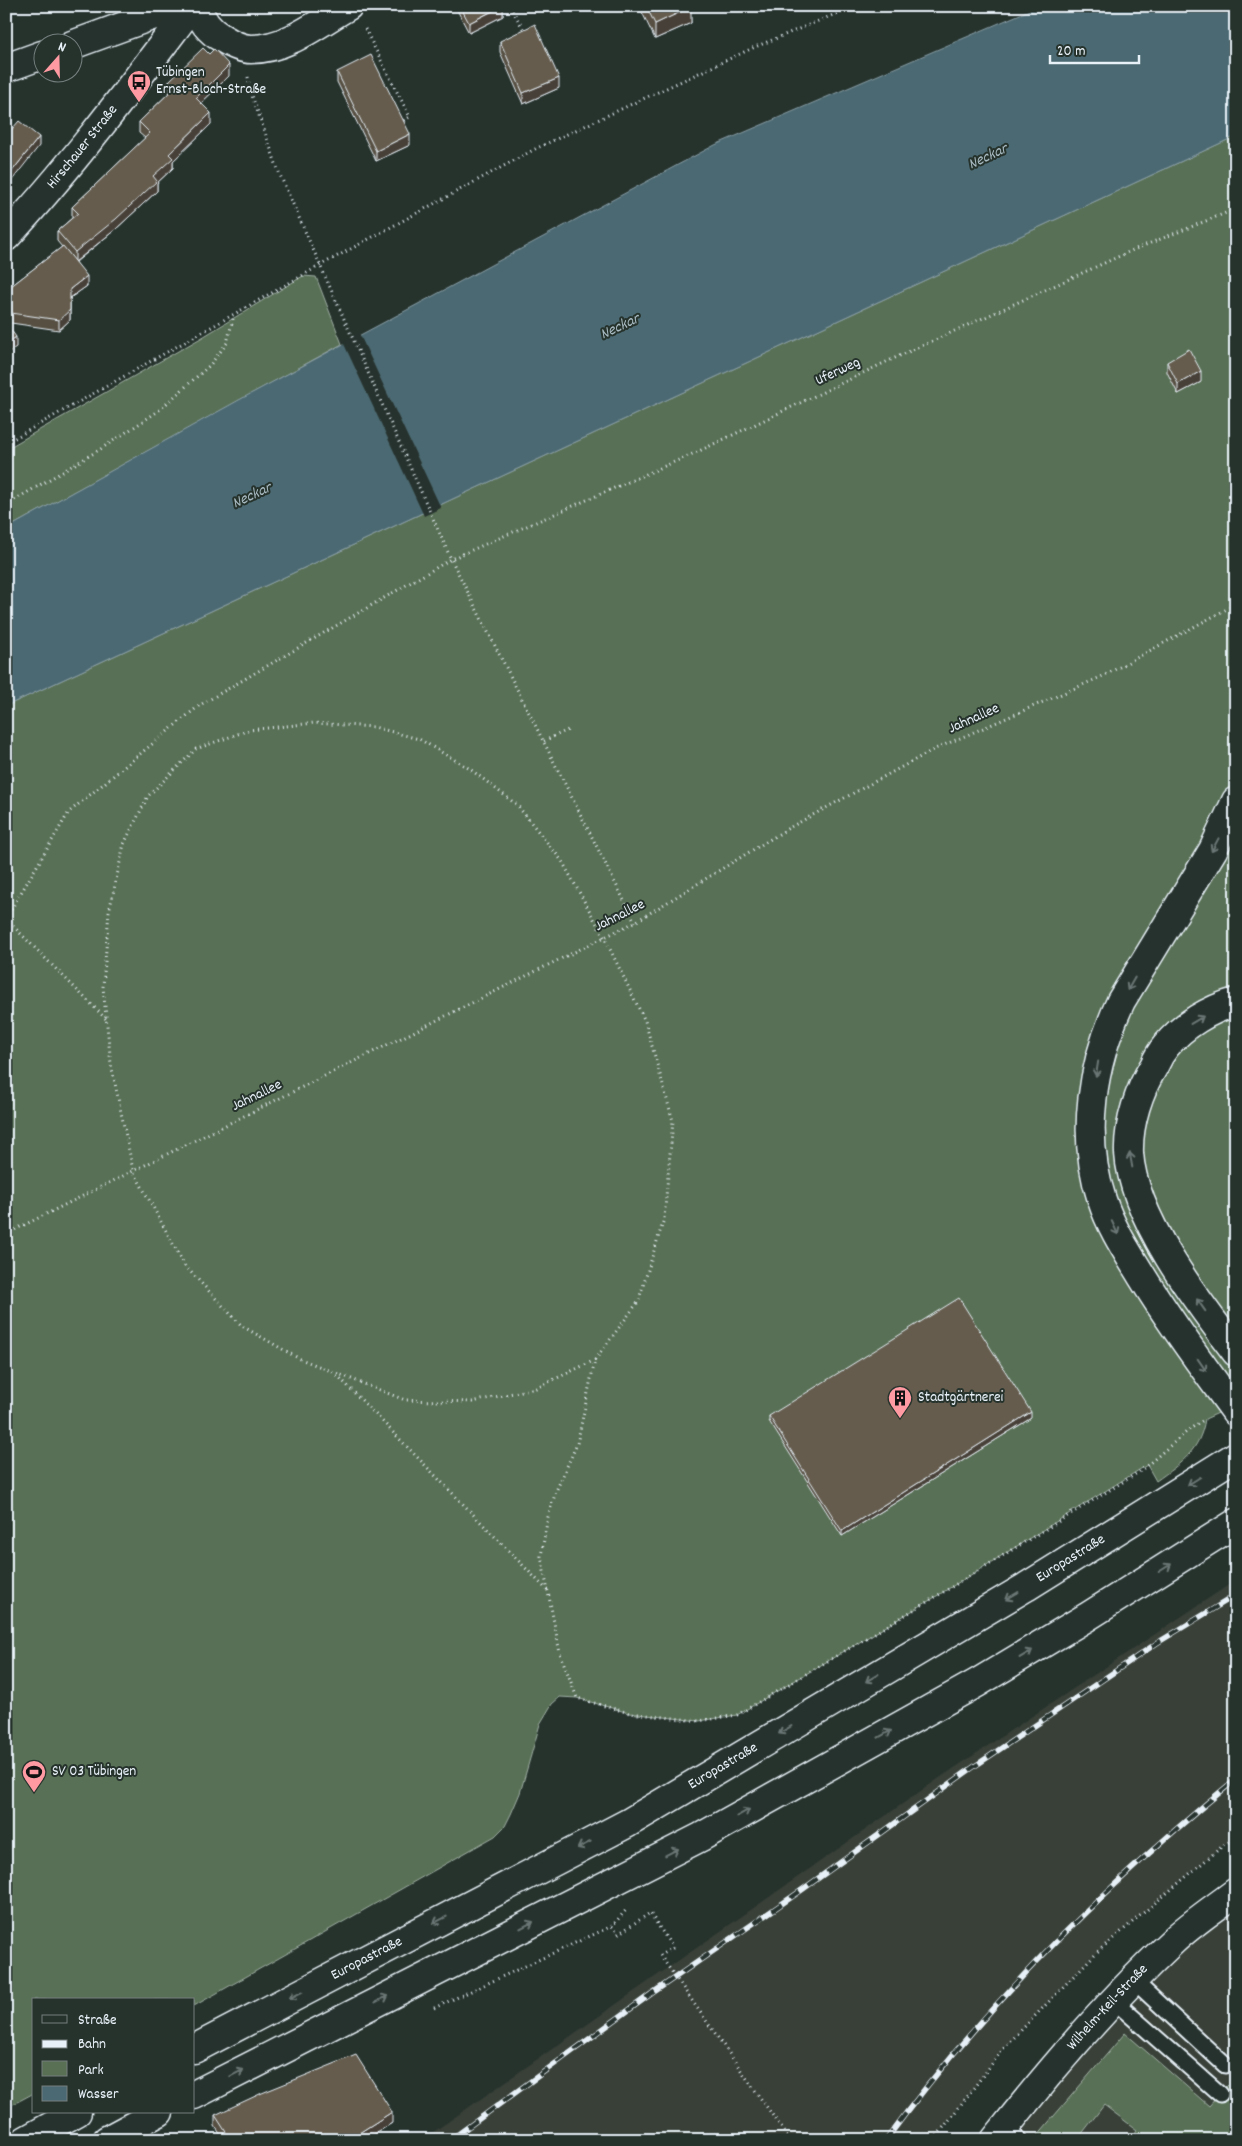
<svg xmlns="http://www.w3.org/2000/svg" width="1242" height="2146" font-family="Dekko,sans-serif">
<style>
.built{fill:#393f37}
.green{fill:#597055;stroke:#a0b0a6}
.water{fill:#4b6972;stroke:#8a9fa8}
.pier{fill:#26332d}
.lines{fill:none;stroke-linecap:round;stroke-linejoin:round}
.service-casing{stroke:#e8f1f8;stroke-width:19}
.minor-casing{stroke:#e8f1f8;stroke-width:31}
.primary-casing{stroke:#e8f1f8;stroke-width:31}
.path{stroke:#e8f1f8;stroke-width:3;stroke-dasharray:1 4;stroke-linecap:butt}
.service{stroke:#26332d;stroke-width:15}
.minor{stroke:#26332d;stroke-width:28}
.primary{stroke:#26332d;stroke-width:28}
.rail-casing{stroke:#e8f1f8;stroke-width:5.5}
.rail{stroke:#26332d;stroke-width:4;stroke-dasharray:11;stroke-linecap:butt}
.path-bridge{stroke:#e8f1f8;stroke-width:3;stroke-dasharray:1 4;stroke-linecap:butt}
.wall{fill:#574f43;stroke:#e8f1f8}
.shaded-wall{fill:#474037;stroke:#e8f1f8}
.building{fill:#655c4e;stroke:#e8f1f8}
.oneway{stroke:#6a7674}
.labels{text-anchor:middle;dominant-baseline:central;stroke-width:4;stroke-linejoin:round;paint-order:stroke}
.poi-label{font-size:15px;fill:#e8f1f8;stroke:#26332d;text-anchor:start}
.street-label{font-size:15px;fill:#e8f1f8;stroke:#26332d}
.water-label{font-size:16px;font-style:italic;fill:#a9bbc2;stroke:#26332d}
</style>
<rect width="100%" height="100%" fill="#26332d"/>
<filter id="ink" filterUnits="userSpaceOnUse"><feTurbulence type="fractalNoise" baseFrequency=".02" numOctaves="2"/><feDisplacementMap in="SourceGraphic" scale="10" xChannelSelector="R" yChannelSelector="G"/><feConvolveMatrix kernelMatrix="1 2 1 2 8 2 1 2 1" color-interpolation-filters="sRGB"/></filter>
<g filter="url(#ink)">
<path class="built" d="M1236 1580V1838L1225 1844 1096 1953 1004 2048 934 2140H422L938 1779Z
M1236 1892V2140H995Z"/>
<path class="green" d="M1236 136V1405L1205 1419C1200 1451 1181 1463 1156 1481L1147 1465 932 1599 737 1715 699 1721 629 1713 577 1698 560 1697 552 1704 540 1724 520 1793 511 1814 505 1826 495 1836 194 2006V2000H34V2093L6 2108V706Z
M303 276 316 277 342 344 6 529V449L201 338Z
M1125 2033 1209 2106 1228 2085 1236 2090V2140H1135L1132 2137 1137 2130 1104 2105 1077 2140H1039L1036 2137Z"/>
<path class="water" d="M1039 6H1236V136L6 706V529L239 400 715 145Z"/>
<path class="pier" d="M359 333 441 508 424 516 343 342Z"/>
<g class="lines">
<g class="service-casing">
<path id="service" d="M1133 1980 1225 2065
M1113 2000 1220 2094
M1004 2128 1019 2140"/>
</g>
<g class="minor-casing">
<g id="minor">
<path d="M198 6C201 21 209 31 222 38 230 43 242 49 251 49 287 49 318 23 348 6"/>
<path d="M72 45 179 6"/>
<path d="M6 68 42 55"/>
<path id="s1" d="M6 237C73 165 132 85 192 6"/>
<path id="s2" d="M995 2140C1050 2070 1108 2002 1173 1941 1192 1923 1215 1908 1236 1892"/>
</g>
</g>
<g class="primary-casing">
<g id="primary">
<path d="M1236 801 1213 850 1121 1001C1092 1063 1080 1134 1102 1200 1111 1228 1128 1253 1143 1278 1171 1324 1204 1368 1236 1412"/>
<path d="M1236 1002C1210 1009 1183 1025 1166 1046 1161 1052 1157 1059 1154 1066 1139 1090 1128 1123 1129 1153 1133 1218 1197 1301 1236 1352"/>
<path id="s3" d="M194 2049 628 1823 1026 1587 1236 1456"/>
<path d="M194 2095 701 1837 977 1683 1087 1617 1236 1523"/>
<path d="M26 2140 77 2112"/>
<path d="M107 2140 159 2112"/>
</g>
</g>
<path class="path" d="M510 6 525 32
M365 29 410 117 401 122
M248 77 250 90 280 175 451 559 635 922
M6 443 321 265 537 148 755 47 855 6
M6 505 99 450 157 412 210 365 227 343 234 315
M544 741 568 730
M6 918 69 812 200 705 451 559 697 452 884 363 1133 250 1236 209
M6 919 106 1019
M1236 1182 1234 1204 1236 1211
M6 1234 635 922 787 829 935 749 1103 676 1236 604
M595 1360 536 1388 472 1402 405 1400 298 1358 242 1326 185 1266 133 1170 111 1064 103 987 109 912 124 844 148 796 196 749 249 730 314 723 374 727 419 739 470 769 517 805 562 861 604 937 645 1021 673 1121 664 1219 638 1302 595 1360 577 1444 556 1491 548 1517 541 1556 560 1653 577 1698 629 1713 699 1721 737 1715 932 1599 1139 1472 1190 1429 1205 1419
M337 1375 548 1591
M612 1926 618 1934 650 1913 673 1948
M434 2008 612 1926 627 1909
M934 2140 1004 2048 1096 1953 1225 1844 1236 1838"/>
<use href="#service" class="service"/>
<use href="#minor" class="minor"/>
<use href="#primary" class="primary"/>
<g class="rail-casing">
<path id="rail" d="M450 2140 651 1994 799 1892 972 1768 1157 1643 1236 1595
M886 2140C985 2004 1106 1885 1236 1779"/>
</g>
<use href="#rail" class="rail"/>
<path class="path-bridge" d="M673 1948 660 1955 790 2140"/>
</g>
<path class="wall" d="M455 6H503V16L469 33Z
M639 6H690L691 23 655 39Z
M500 41 559 88 523 104 500 52Z
M337 72 410 145 376 161 337 82Z
M229 76 201 103 211 124 173 161V168L157 183V191L116 229 76 262 87 286 70 298V320L59 330 11 323 6 317V290L62 247 57 241V231L72 218V207L145 138 139 133V122L170 92 169 81Z
M1167 362 1201 382 1178 394 1167 372Z
M769 1416 1031 1418 842 1536 769 1421Z
M215 2115 392 2123 365 2140H224L215 2126Z"/>
<path class="shaded-wall" d="M503 6V16L469 33V23Z
M691 7V23L655 39V24Z
M229 65V76L196 108V98Z
M559 78V88L523 104V93Z
M211 113V124L173 161V168L157 183V191L116 229 75 262V252L153 176 169 154Z
M410 134V145L376 161V151Z
M39 137V146L6 188V179Z
M87 276V286L70 298V320L59 330V320L70 289Z
M16 337V347L6 354V344Z
M1201 371V382L1178 394V384Z
M1031 1412V1418L842 1536V1531Z
M392 2112V2123L365 2140H348Z"/>
<path class="building" d="M460 6H502L469 23Z
M646 6H690L691 7 655 24Z
M535 24 559 78 523 93 500 41Z
M203 48 209 54 214 49 229 65 196 98 211 113 169 154 173 158 153 176 157 181 116 219 75 252 57 231 78 213 72 207 150 133 139 122 175 87 169 81Z
M371 55 410 134 376 151 337 72Z
M19 121 39 137 6 179V136Z
M63 246 87 276 70 289V310L59 320 11 313 6 307V290Z
M6 323 16 337 6 344Z
M1189 349 1201 371 1178 384 1167 362Z
M959 1298 1031 1412 842 1531 769 1416Z
M356 2055 392 2112 348 2140H231L215 2115 262 2093Z"/>
<defs><path id="oneway-shaft" d="M-6 0H5M1.5-3L5.5 0L1.5 3" fill="none" stroke-width="1.6" stroke-linecap="round" stroke-linejoin="round" transform="scale(1.25)"/></defs>
<g class="oneway">
<use href="#oneway-shaft" transform="translate(1215 845) rotate(118)"/>
<use href="#oneway-shaft" transform="translate(1131 984) rotate(120)"/>
<use href="#oneway-shaft" transform="translate(1197 1020) rotate(-31)"/>
<use href="#oneway-shaft" transform="translate(1097 1069) rotate(99)"/>
<use href="#oneway-shaft" transform="translate(1131 1160) rotate(-100)"/>
<use href="#oneway-shaft" transform="translate(1115 1228) rotate(65)"/>
<use href="#oneway-shaft" transform="translate(1201 1305) rotate(-125)"/>
<use href="#oneway-shaft" transform="translate(1202 1365) rotate(55)"/>
<use href="#oneway-shaft" transform="translate(1194 1481) rotate(148)"/>
<use href="#oneway-shaft" transform="translate(1165 1568) rotate(-32)"/>
<use href="#oneway-shaft" transform="translate(1012 1596) rotate(149)"/>
<use href="#oneway-shaft" transform="translate(1026 1654) rotate(-31)"/>
<use href="#oneway-shaft" transform="translate(872 1678) rotate(149)"/>
<use href="#oneway-shaft" transform="translate(785 1730) rotate(149)"/>
<use href="#oneway-shaft" transform="translate(885 1734) rotate(-29)"/>
<use href="#oneway-shaft" transform="translate(743 1813) rotate(-29)"/>
<use href="#oneway-shaft" transform="translate(584 1845) rotate(153)"/>
<use href="#oneway-shaft" transform="translate(672 1852) rotate(-27)"/>
<use href="#oneway-shaft" transform="translate(440 1920) rotate(153)"/>
<use href="#oneway-shaft" transform="translate(527 1925) rotate(-27)"/>
<use href="#oneway-shaft" transform="translate(296 1995) rotate(153)"/>
<use href="#oneway-shaft" transform="translate(382 1999) rotate(-27)"/>
<use href="#oneway-shaft" transform="translate(237 2073) rotate(-27)"/>
</g>
</g>
<defs>
<g id="bus-pin" transform="scale(1.25)"><path d="M0 17L-7.5 6A9.5 9.5 0 1 1 7.5 6Z" fill="#ff9aa2" stroke="#26332d"/><path d="M-5-6H5V4H4V6H2V4H-2V6H-4V4H-5ZM-3.5-4V0h7V-4ZM-3.5 1.2v1.5H-2V1.2ZM2 1.2v1.5H3.5V1.2Z" fill="#111"/></g>
<g id="building-pin" transform="scale(1.25)"><path d="M0 17L-7.5 6A9.5 9.5 0 1 1 7.5 6Z" fill="#ff9aa2" stroke="#26332d"/><path d="M-4-6H4V6H1V3H-1V6H-4ZM-2.5-4.3h1.7v1.8h-1.7ZM.8-4.3h1.7v1.8H.8ZM-2.5-1h1.7V.8h-1.7ZM.8-1h1.7V.8H.8Z" fill="#111"/></g>
<g id="stadium-pin" transform="scale(1.25)"><path d="M0 17L-7.5 6A9.5 9.5 0 1 1 7.5 6Z" fill="#ff9aa2" stroke="#26332d"/><path d="M0-5a6.5 5 0 1 0 0 10a6.5 5 0 1 0 0-10ZM-3.5-1.8h7v3.6h-7Z" fill="#111"/></g>
</defs>
<g fill-rule="evenodd">
<use href="#bus-pin" x="139" y="82"/>
<use href="#building-pin" x="900" y="1398"/>
<use href="#stadium-pin" x="34" y="1772"/>
</g>
<g class="labels">
<g class="poi-label">
<text x="156" y="73">Tübingen<tspan x="156" dy="17">Ernst-Bloch-Straße</tspan></text>
<text x="918" y="1398">Stadtgärtnerei</text>
<text x="52" y="1772">SV 03 Tübingen</text>
</g>
<g class="street-label">
<text stroke="none"><textPath href="#s1" startOffset="118">Hirschauer Straße</textPath></text>
<text transform="translate(838 372) rotate(-25)">Uferweg</text>
<text transform="translate(974 719) rotate(-24)">Jahnallee</text>
<text transform="translate(620 916) rotate(-27)">Jahnallee</text>
<text transform="translate(257 1096) rotate(-26)">Jahnallee</text>
<text stroke="none"><textPath href="#s3" startOffset="1005">Europastraße</textPath></text>
<text stroke="none"><textPath href="#s3" startOffset="600">Europastraße</textPath></text>
<text stroke="none"><textPath href="#s3" startOffset="195">Europastraße</textPath></text>
<text stroke="none"><textPath href="#s2" startOffset="174">Wilhelm-Keil-Straße</textPath></text>
</g>
<g class="water-label">
<text transform="translate(988 157) rotate(-25)">Neckar</text>
<text transform="translate(620 327) rotate(-25)">Neckar</text>
<text transform="translate(252 496) rotate(-25)">Neckar</text>
</g>
</g>
<rect width="1242" height="2146" fill="none" stroke="#26332d" stroke-width="25"/>
<rect x="12" y="12" width="1217" height="2121" fill="none" stroke="#e8f1f8" stroke-width="2" filter="url(#ink)"/>
<rect x="32" y="1998" width="162" height="115" fill="#26332d" stroke="#747f7e"/>
<rect x="42" y="2015" width="25" height="8" fill="#26332d" stroke="#747f7e"/>
<text x="78" y="2024" font-size="15" fill="#e8f1f8">Straße</text>
<rect x="42" y="2040" width="25" height="8" fill="#e8f1f8" stroke="#747f7e"/>
<text x="78" y="2048" font-size="15" fill="#e8f1f8">Bahn</text>
<rect x="42" y="2061" width="25" height="15" fill="#597055" stroke="#747f7e"/>
<text x="78" y="2074" font-size="15" fill="#e8f1f8">Park</text>
<rect x="42" y="2086" width="25" height="15" fill="#4b6972" stroke="#747f7e"/>
<text x="78" y="2098" font-size="15" fill="#e8f1f8">Wasser</text>
<g transform="translate(58 58) rotate(20)"><circle r="24" fill="#26332d" stroke="#747f7e"/>
<path d="M0-4L9 19L0 12L-9 19Z" fill="#ff9aa2"/>
<text y="-8" font-size="14" font-weight="bold" text-anchor="middle" fill="#e8f1f8">N</text>
</g>
<path d="M1050 55v8h89v-8" fill="none" stroke="#e8f1f8" stroke-width="2.5"/>
<text x="1057" y="55" font-size="15" fill="#e8f1f8" stroke="#26332d" stroke-width="4" paint-order="stroke">20 m</text>
</svg>
